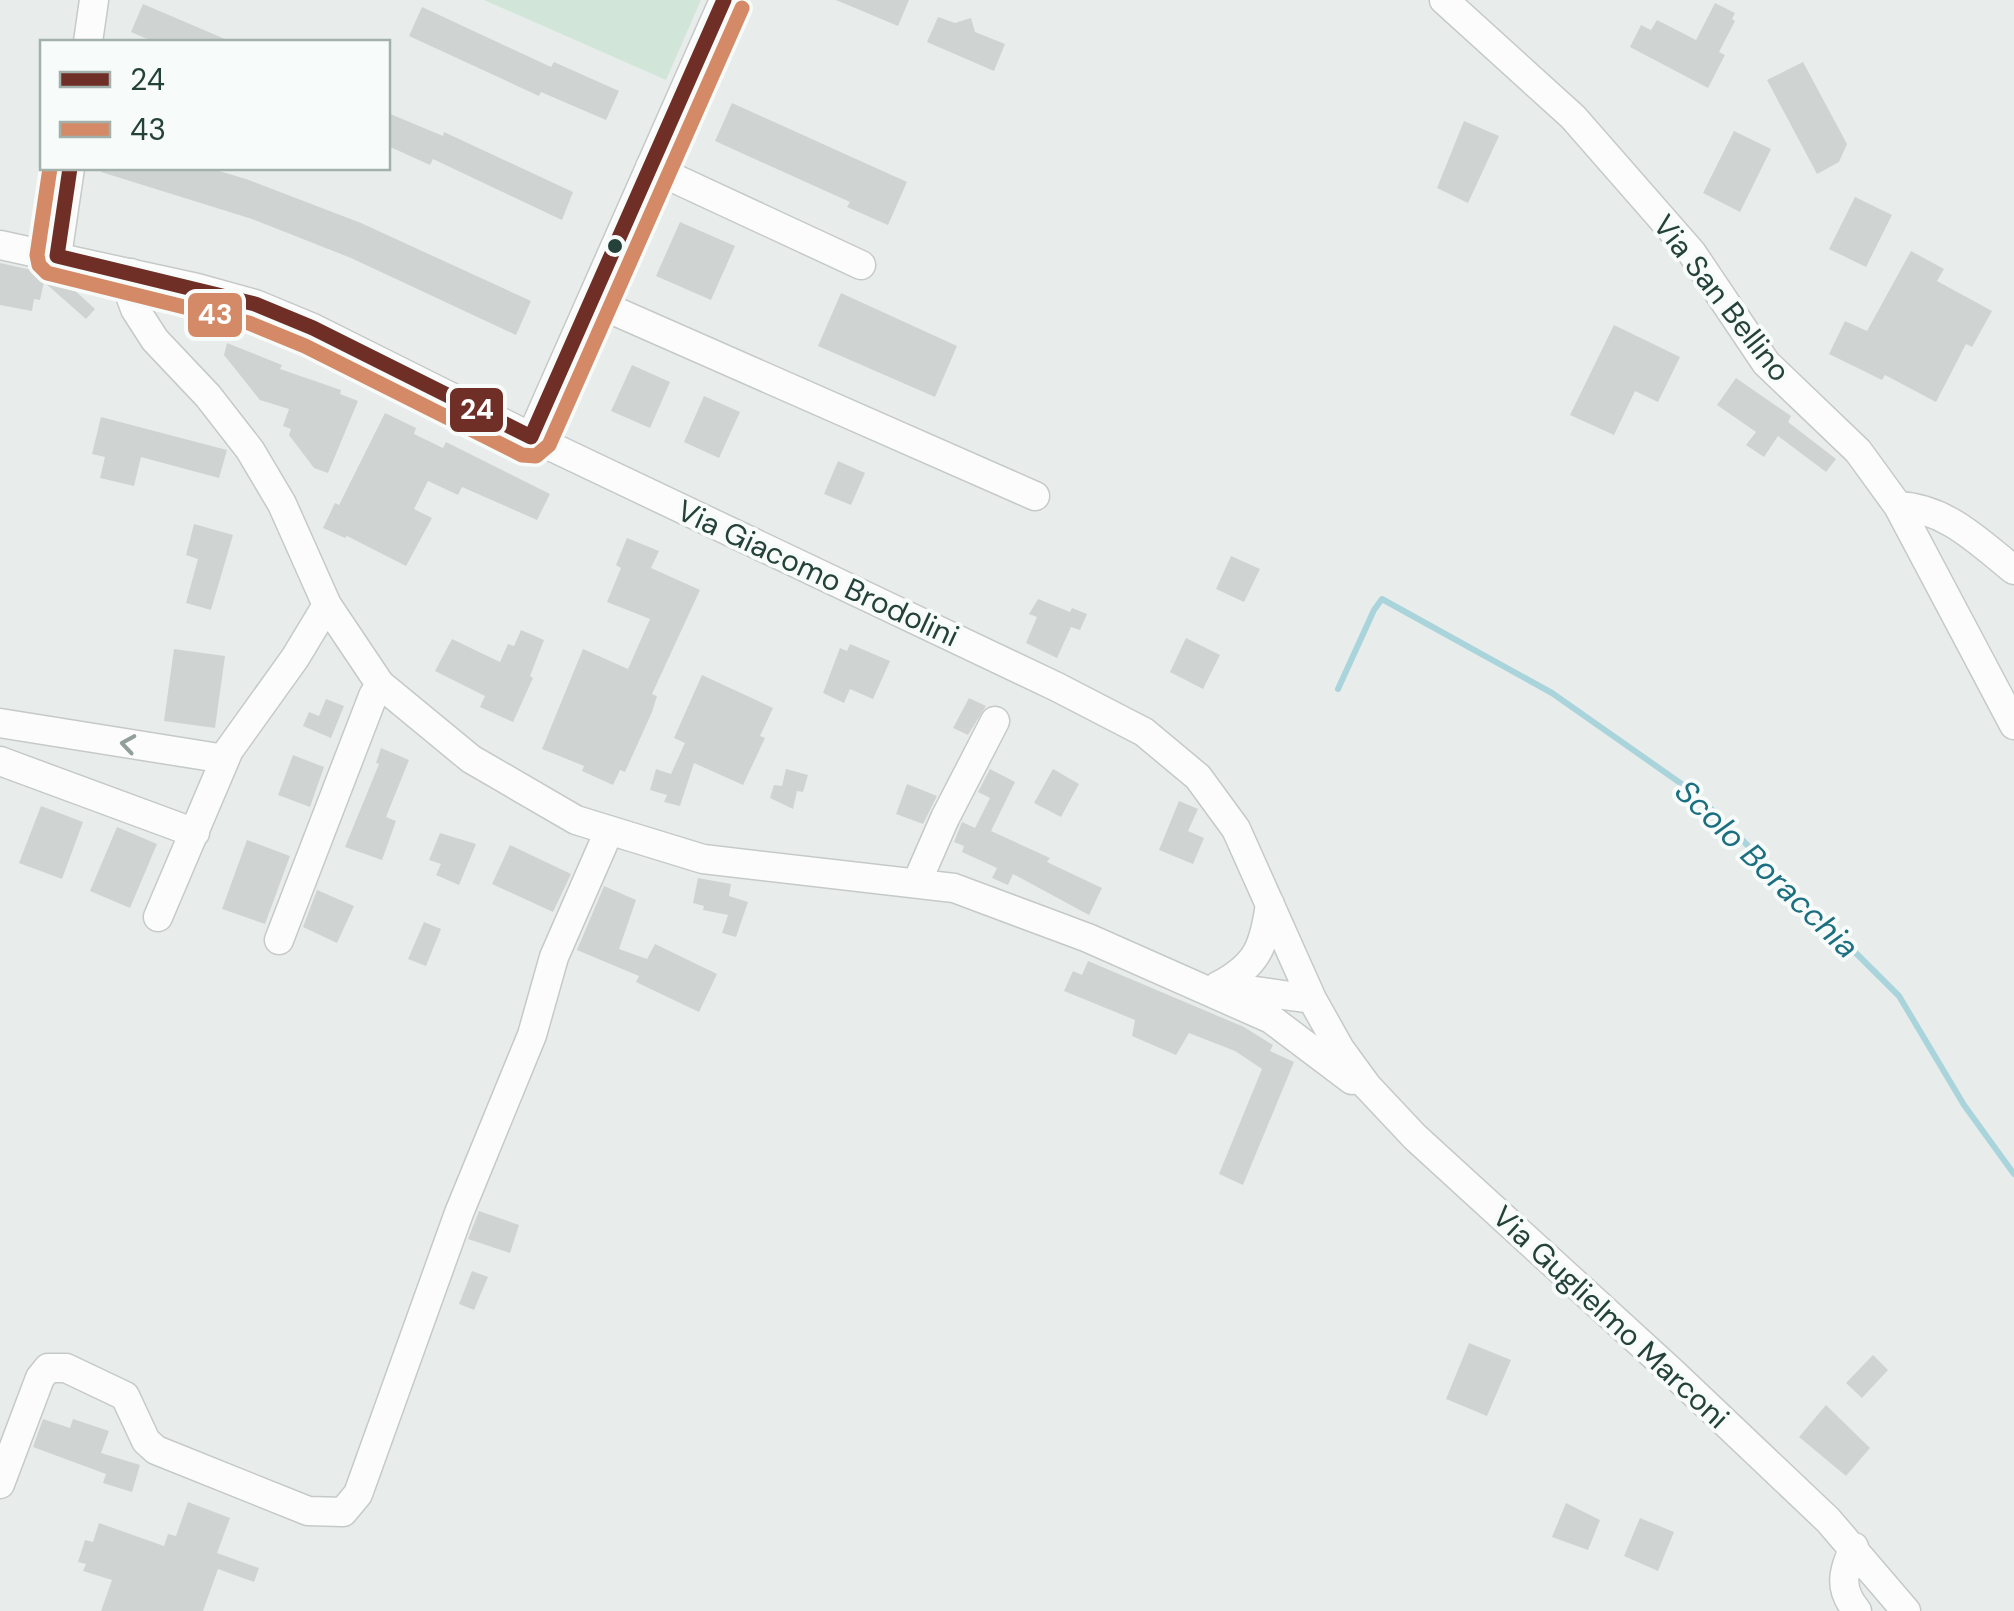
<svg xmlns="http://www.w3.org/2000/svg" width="2014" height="1611" font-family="'DM Sans',sans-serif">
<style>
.green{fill:#d1e6d8}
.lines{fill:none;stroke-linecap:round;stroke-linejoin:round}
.stream{stroke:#a9d4db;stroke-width:6}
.building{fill:#cfd4d2}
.minor-casing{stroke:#c5cac8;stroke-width:31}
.minor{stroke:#fcfcfc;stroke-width:28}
.bus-1-casing{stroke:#f7fbf9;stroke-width:22}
.bus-2-casing{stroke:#f7fbf9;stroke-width:22}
.bus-1{stroke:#6f2f26;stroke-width:15}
.bus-2{stroke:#d48a66;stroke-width:15}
.oneway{stroke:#909f9b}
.bus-dot{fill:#24423a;stroke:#f7fbf9;stroke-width:4}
.labels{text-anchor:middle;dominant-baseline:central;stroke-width:8;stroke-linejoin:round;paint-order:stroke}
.street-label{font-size:30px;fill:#24423a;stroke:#f7fbf9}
.water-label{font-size:32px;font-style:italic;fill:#1c6f80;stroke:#f7fbf9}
.line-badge{stroke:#f7fbf9;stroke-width:4}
.badge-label{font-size:28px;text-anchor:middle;font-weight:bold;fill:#fff}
</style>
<rect width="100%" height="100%" fill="#e8edeb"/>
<path class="green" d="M484 0H701L666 80Z"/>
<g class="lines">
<path class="stream" d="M1338 689 1374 610 1382 599 1552 693 1696 794 1899 996 1964 1105 2014 1174"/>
</g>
<path class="building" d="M836 0H909L898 26Z
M1715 3 1735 13 1732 19 1735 21 1719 52 1725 55 1708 88 1630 47 1641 25 1651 30 1657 20 1696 40Z
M143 4 232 42H154L131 32Z
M422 7 551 67 554 62 619 91 606 120 541 92 539 96 409 36Z
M938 17 955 23 971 18 975 32 1005 44 994 71 927 42Z
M1803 62 1847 144 1839 162 1817 174 1767 80Z
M732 103 907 182 888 225 847 207 850 202 715 141Z
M388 113 443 136 444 132 573 192 562 220 433 159 430 165 388 146Z
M1464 121 1499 136 1468 203 1437 188Z
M1734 131 1771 149 1740 212 1703 193Z
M102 168H209L246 179 361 223 531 301 516 335 351 258 252 219 101 172Z
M1855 197 1892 215 1866 267 1829 249Z
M680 222 735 246 711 300 656 276Z
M1911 251 1944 269 1937 281 1992 311 1972 347 1966 344 1936 402 1885 375 1882 380 1829 354 1845 321 1867 331Z
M0 263 59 276 95 309 86 319 44 282 40 300 34 299 32 311 0 305Z
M841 293 957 346 935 397 818 346Z
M1614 325 1680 357 1658 402 1635 391 1614 435 1570 415Z
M227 343 282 365 280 369 341 390 340 394 358 401 328 473 314 468 289 435 291 429 283 426 289 409 260 400 224 355Z
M632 365 670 382 650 428 611 411Z
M1736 378 1791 416 1788 422 1836 459 1826 472 1778 436 1764 457 1746 445 1756 432 1717 405Z
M704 396 740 412 719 458 684 442Z
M385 413 416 428 414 434 443 448 446 442 550 494 537 520 462 487 458 495 428 481 414 509 432 518 406 566 347 536 345 538 323 528 335 503 339 505Z
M101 417 227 450 219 478 141 457 134 486 100 478 105 457 92 454Z
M838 461 865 473 851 505 824 494Z
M194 524 233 535 211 610 186 603 198 559 186 555Z
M627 538 659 551 651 568 700 590 652 694 657 696 652 712 625 772 620 770 613 785 582 771 584 766 542 749 583 649 628 669 650 619 607 602 621 568 616 565Z
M1231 556 1260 569 1244 602 1216 589Z
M1038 599 1070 612 1072 608 1087 614 1080 630 1071 627 1057 658 1026 643 1037 617 1029 614Z
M521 630 544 640 530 676 533 678 513 722 480 707 485 696 435 671 452 639 500 662 508 644 514 646Z
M1186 638 1220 655 1203 689 1170 672Z
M850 644 890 661 873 699 850 689 844 703 823 693 840 648 847 651Z
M174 649 225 656 215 728 164 721Z
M702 675 773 708 760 736 765 738 743 785 694 763 680 806 664 802 667 795 650 790 656 769 671 774 685 743 674 738Z
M969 698 986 706 968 735 953 728Z
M326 699 344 706 331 738 303 726 309 712 319 716Z
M381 748 409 760 386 817 396 821 382 860 345 847 379 764 376 763Z
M293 755 324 767 310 807 278 795Z
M786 769 808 775 803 792 797 791 793 809 770 798 774 785 782 786Z
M990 769 1015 782 991 831 1050 858 1047 862 1102 888 1089 915 1013 874 1008 885 992 878 997 868 962 852 964 846 954 842 962 822 975 828 990 798 978 792Z
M1053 769 1079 784 1061 817 1034 803Z
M907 784 937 796 923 824 896 814Z
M1179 801 1198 809 1188 831 1204 838 1193 864 1159 850Z
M41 806 83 822 62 879 19 863Z
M117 827 157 844 130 908 90 891Z
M440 833 476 844 459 885 436 875 441 864 429 860Z
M247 840 290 856 265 924 222 909Z
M510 845 571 874 553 912 492 884Z
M698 878 731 884 729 896 748 902 736 937 722 933 728 915 703 910 704 906 693 903Z
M604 886 636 900 619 949 647 959 655 944 717 974 699 1012 636 982 639 976 577 950Z
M317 890 354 906 337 943 303 927Z
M424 922 441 929 426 966 408 959Z
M1088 961 1244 1027 1273 1045 1270 1051 1294 1062 1243 1185 1219 1174 1262 1069 1235 1051 1189 1033 1176 1055 1132 1036 1135 1020 1064 991 1073 971 1082 975Z
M479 1211 519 1225 510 1253 468 1239Z
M472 1271 488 1277 474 1310 459 1304Z
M1469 1343 1511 1360 1487 1416 1446 1399Z
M1873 1355 1888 1370 1862 1398 1846 1383Z
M1826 1405 1870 1448 1846 1476 1799 1437Z
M43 1419 70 1428 73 1419 109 1431 101 1453 140 1465 132 1492 103 1483 106 1474 33 1447Z
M188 1502 230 1518 217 1553 259 1568 254 1582 218 1569 203 1611H101L112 1580 83 1571 86 1564 78 1562 85 1540 93 1542 99 1523 164 1546 168 1534 176 1536Z
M1566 1503 1600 1520 1588 1550 1552 1537Z
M1640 1518 1674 1532 1658 1571 1624 1556Z"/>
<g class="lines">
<g class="minor-casing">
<path id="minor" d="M1444 0 1573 117 1692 253 1766 363 1858 451 1898 506 2014 725
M88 42 94 0
M650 167 861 265
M0 245 197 288 255 304 313 328 531 437 1057 687 1144 732 1198 777 1236 829 1312 999 1340 1049 1367 1086 1415 1137 1672 1372 1828 1520 1906 1611
M57 256 70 168
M131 273V298L135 309 155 340 208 396 250 450 282 504 327 605 380 684 471 759 576 820 703 859 954 888 1088 938 1271 1019 1352 1080
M592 301 1035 496
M531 437 724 0
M1898 506C1946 508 1979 542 2014 570
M0 723 225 759
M0 761 195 833
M917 882 945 818 995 721
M158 917 229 750 295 658 327 605
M279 940 373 696 380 684
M1218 986C1258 965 1264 946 1270 904
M1220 986 1312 999
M0 1484 40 1378 48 1368H66L125 1396 146 1441 156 1450 308 1511 343 1512 358 1494 459 1213 532 1035 554 957 609 831
M1854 1547C1843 1573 1838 1588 1857 1611"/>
</g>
<use href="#minor" class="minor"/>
<g class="bus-1-casing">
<path id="bus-1" d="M70 168 57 256 255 304 313 328 531 437 724 0"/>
</g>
<g class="bus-2-casing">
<path id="bus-2" d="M50 168 37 255 39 265 47 273 249 323 305 346 522 455 536 456 549 445 742 8"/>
</g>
<use href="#bus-1" class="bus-1"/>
<use href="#bus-2" class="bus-2"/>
</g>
<defs><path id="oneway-chevron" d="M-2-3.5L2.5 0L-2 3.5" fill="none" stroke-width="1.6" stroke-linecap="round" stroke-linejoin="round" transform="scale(2.5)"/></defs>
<use class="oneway" href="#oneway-chevron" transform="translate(128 744) rotate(-171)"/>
<circle class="bus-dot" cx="615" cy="246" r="9"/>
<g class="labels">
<g class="street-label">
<text transform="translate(1722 298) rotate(52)">Via San Bellino</text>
<text transform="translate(818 573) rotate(25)">Via Giacomo Brodolini</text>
<text transform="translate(1611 1317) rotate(43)">Via Guglielmo Marconi</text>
</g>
<g class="water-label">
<text transform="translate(1767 869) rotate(44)">Scolo Boracchia</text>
</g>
</g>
<g class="line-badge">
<rect x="186" y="291" width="58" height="48" rx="10" fill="#d48a66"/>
<rect x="448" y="386" width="57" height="48" rx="10" fill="#6f2f26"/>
</g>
<g class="badge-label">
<text x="215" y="324">43</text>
<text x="477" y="419">24</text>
</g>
<rect x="40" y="40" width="350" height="130" fill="#f7fbf9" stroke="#a3b1ad" stroke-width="2.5"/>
<rect x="60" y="72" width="50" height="15" fill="#6f2f26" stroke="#a3b1ad" stroke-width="2.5"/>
<text x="130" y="90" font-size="30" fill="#24423a">24</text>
<rect x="60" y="122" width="50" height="15" fill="#d48a66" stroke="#a3b1ad" stroke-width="2.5"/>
<text x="130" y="140" font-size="30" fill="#24423a">43</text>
</svg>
